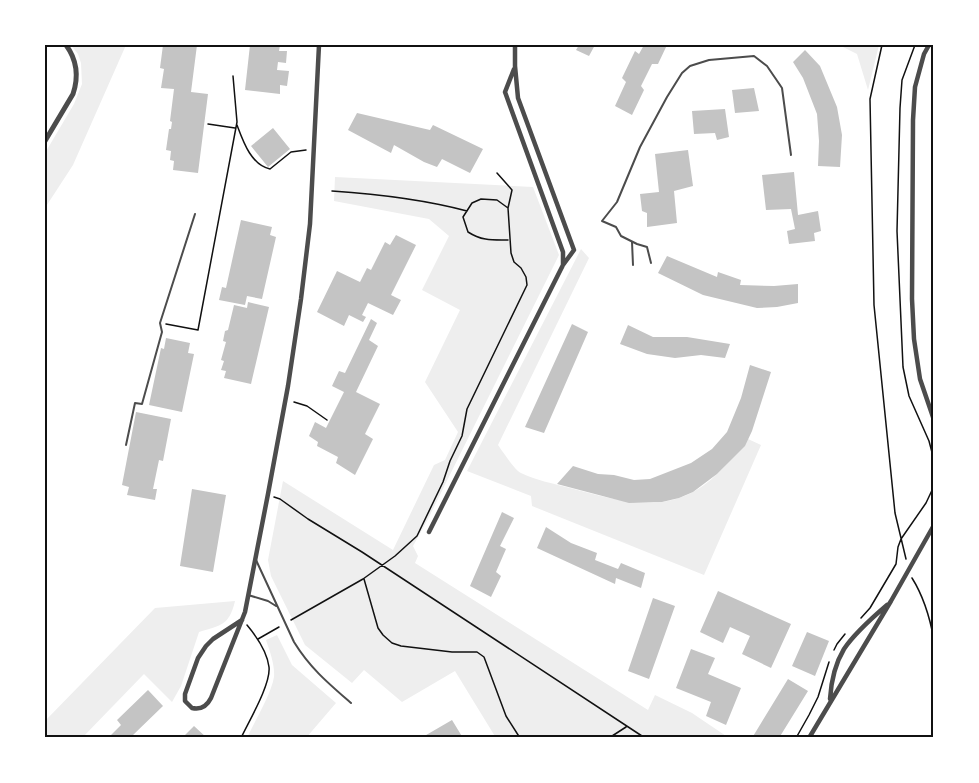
<svg xmlns="http://www.w3.org/2000/svg" width="979" height="783" font-family="Literata,serif">
<style>
.green{fill:#eee}
.building{fill:#c4c4c4}
.lines{fill:none;stroke-linecap:round;stroke-linejoin:round}
.path{stroke:#111;stroke-width:1.5}
.service{stroke:#4c4c4c;stroke-width:2}
.minor{stroke:#4c4c4c;stroke-width:4.5}
.tertiary{stroke:#4c4c4c;stroke-width:5}
.neatline{fill:none;stroke:#111;stroke-width:2}
</style>
<rect width="100%" height="100%" fill="#fff"/>
<path class="green" d="M71 45H126L73 165 45 208V153L74 104 82 84 81 63 78 54Z
M839 45H879L868 90 857 54Z
M335 177 533 187 559 255 428 519 413 546 418 556 415 563 648 710 655 695 692 713 729 738H496L455 671 402 702 364 670 352 683 305 645 271 576 268 560 283 481 393 550 434 465 445 460 458 432 425 382 460 310 422 290 449 236 429 219 334 201Z
M581 249 589 258 498 445C503 452 514 469 521 473 535 480 555 484 570 488 609 498 652 513 691 493 714 482 732 458 748 439L761 445 704 575 532 506 531 496 467 471Z
M235 601C229 626 221 625 199 632L181 686 172 702 144 674 82 738H45V721L155 608Z
M277 635 292 665 336 703 306 738H247C254 722 271 695 274 677 275 665 270 652 266 640Z"/>
<path class="building" d="M163 45H197L191 92 208 94 198 173 173 170 174 161 170 160 171 151 166 150 169 129H171L172 122 170 121 174 89 161 88 164 69 160 68Z
M250 45H280L279 51H287L286 63 278 62 277 70 289 71 287 86 280 85V94L245 90Z
M579 45H595L589 56 576 50Z
M644 45H667L658 64H652L641 86 644 90 632 115 615 106 626 82 622 78 635 51 639 54Z
M805 50 820 66 837 107 842 135 840 167 818 166 819 141 817 114 803 78 793 62Z
M754 88 759 111 735 113 732 90Z
M725 109 729 137 717 140 715 133 694 134 692 111Z
M357 113 430 130 433 125 483 149 470 173 442 159 437 167 424 162 394 145 391 153 348 130Z
M273 128 290 149 268 167 251 146Z
M688 150 693 186 674 191 677 223 647 227V213L642 211 640 194 659 192 655 154Z
M794 172 798 215 818 211 821 231 814 233 815 241 789 244 787 231 795 229 791 209 766 210 762 175Z
M241 220 272 227 270 235 276 237 262 299 247 296 245 305 219 300 222 287 226 288Z
M396 235 416 245 391 295 401 300 393 315 368 303 362 315 366 317 363 322 349 315 344 326 317 312 337 271 360 282 367 268 371 270 385 242 390 245Z
M667 256 717 277 718 272 741 280 740 285 774 286 798 284V303L777 307 757 308 703 295 658 273Z
M248 302 269 307 251 384 224 378 226 371 221 370 224 361 221 360 226 342 223 341 225 331 228 330 234 305 247 308Z
M371 319 377 323 369 340 378 346 356 392 380 404 365 434 373 439 355 475 336 463 338 457 317 446 318 442 309 436 315 422 326 428 344 392 332 386 339 371 345 373Z
M572 324 588 332 544 433 525 427Z
M628 325 653 337H687L730 344 725 358 701 355 675 358 647 354 620 344Z
M166 338 190 343 188 353 194 354 182 412 149 405 161 348 164 349Z
M750 365 771 372 752 431 745 446 717 474 693 492 679 498 662 502 629 503 557 484 573 466 598 474 614 475 634 480 650 479 691 463 712 449 727 432 741 398Z
M136 412 171 419 163 461 159 460 153 489H157L155 500 127 495 129 487 122 485Z
M192 489 226 495 213 572 180 566Z
M502 512 514 518 500 546 506 549 496 572 501 576 491 597 470 586Z
M546 527 571 543 597 553 595 560 618 569 621 563 645 573 641 588 616 578 615 584 537 548Z
M718 591 791 624 771 668 742 654 750 636 730 627 723 643 700 632Z
M653 598 675 606 649 679 628 671Z
M807 632 829 641 815 676 792 666Z
M691 649 715 658 708 674 741 688 726 725 706 716 711 702 676 688Z
M788 679 808 691 779 738H752Z
M148 690 163 706 133 735 135 738H108L121 725 117 720Z
M452 720 463 738H421Z
M194 726 207 738H182Z"/>
<g class="lines">
<path class="path" d="M882 45 870 99 874 305 895 513 906 559
M915 45 902 80 900 108 897 231 903 367 909 396 929 441 934 460
M208 124 235 128
M237 125C243 141 251 165 270 169L291 152 306 150
M332 191C377 194 422 199 467 211
M508 208 497 200 481 199 472 203 463 217 468 232C482 241 492 240 508 240
M166 324 198 330 237 122 233 76
M294 402 307 406 327 420
M274 497 280 499 308 519 362 552 645 738
M912 578C924 597 930 618 934 640
M364 579 378 628 383 635 392 643 401 646 452 652H477L484 657 506 716 520 738
M861 618 870 608 896 564 898 547 901 539 926 503 934 486
M291 620 363 579 395 556 417 536 443 482 450 461 462 436 467 409 527 285 526 277 521 268 514 262 511 253 508 208 512 190 497 173
M258 639 279 627
M834 650 837 644 845 634
M241 738C249 721 271 684 269 667 267 651 257 637 247 625
M609 738 626 727
M796 738 809 715 818 697 829 662"/>
<path class="service" d="M632 242 633 265
M651 263 647 247 637 244 621 236 616 227 602 221 617 202 640 147 667 97 682 73 690 66 709 60 754 56 767 66 782 88 791 155
M126 445 135 403 142 404 162 332 160 323 195 214
M256 560 294 642C310 668 328 683 351 703
M248 595 268 601 276 606"/>
<path class="minor" d="M929 45 924 54 915 87 913 120 912 299 914 339 920 379 934 420
M514 69 505 92 563 252V265
M429 532 563 265 574 250 518 98 515 66V45
M242 620 213 639 206 646 198 658 185 694V701L192 708C201 710 207 706 211 698L245 612 268 494 288 386 301 299 310 224 319 45
M830 699C831 683 835 664 844 649 854 634 873 617 887 605
M809 738 891 601 934 525"/>
<path class="tertiary" d="M45 141 73 94C79 76 77 60 66 45"/>
</g>
<rect width="979" height="783" fill="none" stroke="#ffffff" stroke-width="93"/>
<rect x="46" y="46" width="886" height="690" class="neatline"/>
</svg>
